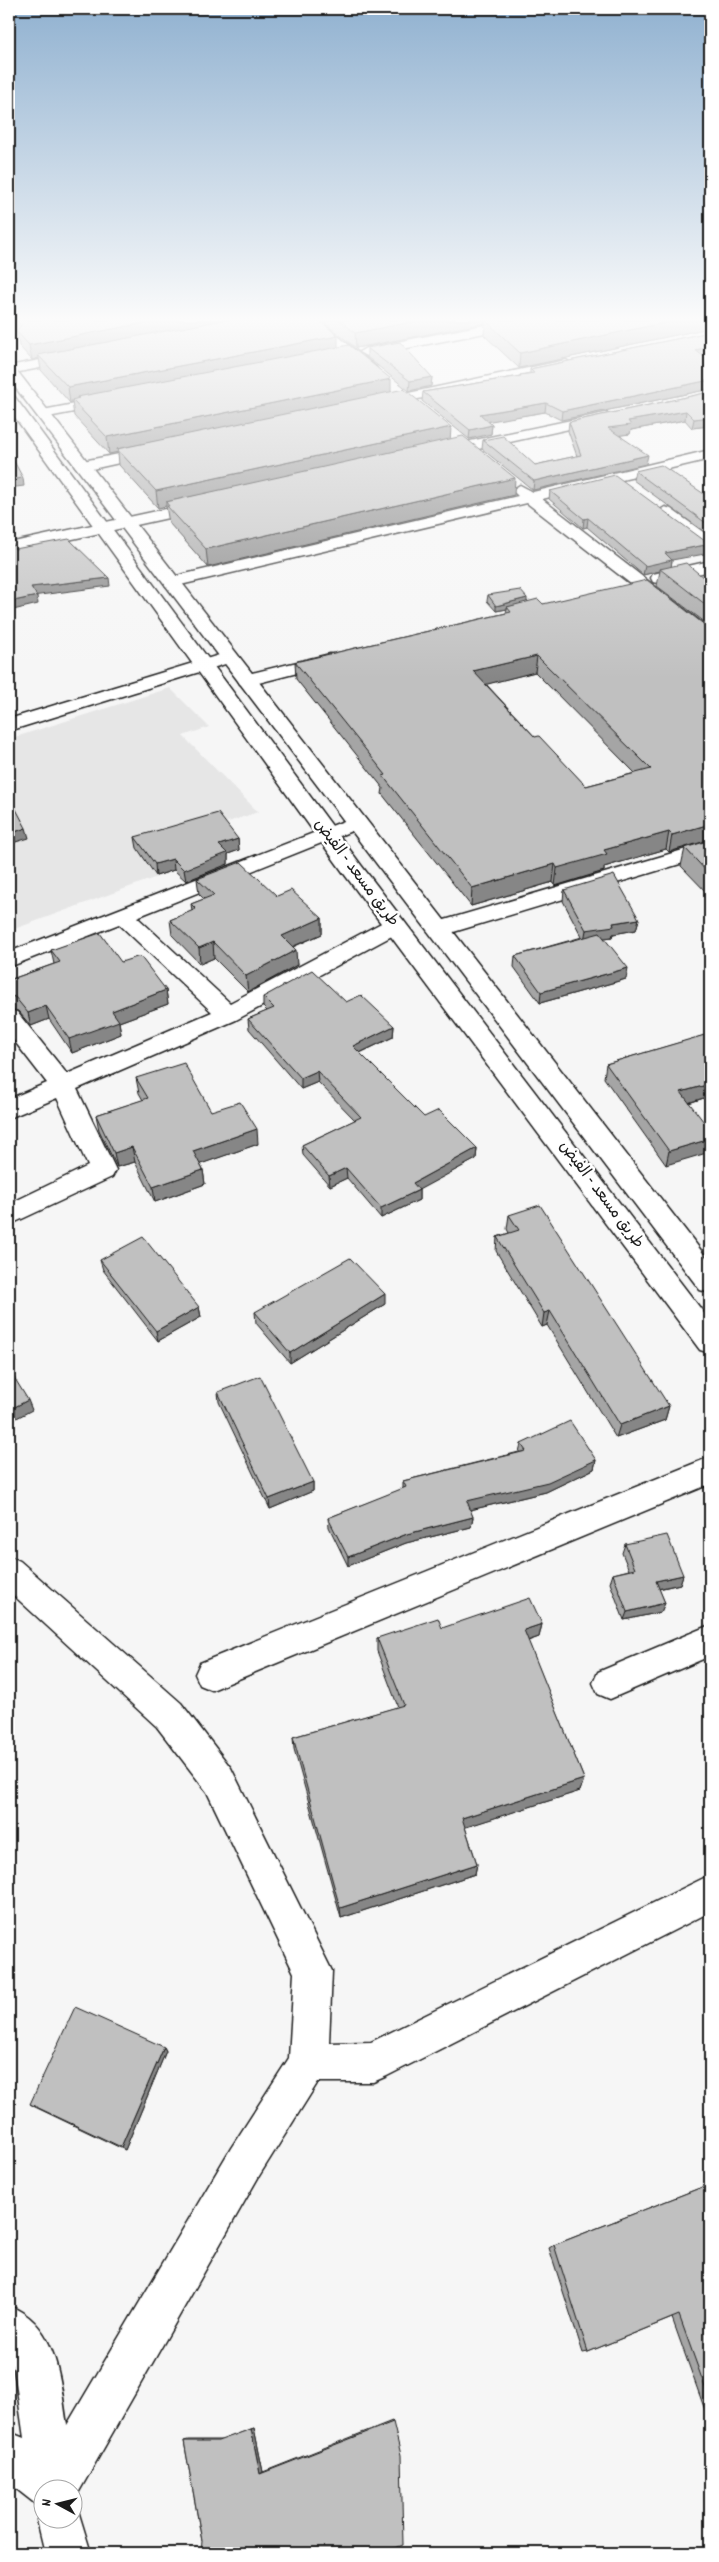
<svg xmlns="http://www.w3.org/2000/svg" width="719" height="2562" font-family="Dekko,'Playpen Sans Arabic',sans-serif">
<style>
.built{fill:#e6e6e6}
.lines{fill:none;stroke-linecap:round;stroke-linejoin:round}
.street-casing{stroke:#1c1c1c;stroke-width:3}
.primary-casing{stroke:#1c1c1c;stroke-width:3}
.street{fill:#fff;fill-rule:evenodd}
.primary{fill:#fff;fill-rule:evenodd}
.wall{fill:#a5a5a5;stroke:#1c1c1c;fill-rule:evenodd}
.shaded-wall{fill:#868686;stroke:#1c1c1c}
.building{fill:#c0c0c0;stroke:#1c1c1c;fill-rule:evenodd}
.labels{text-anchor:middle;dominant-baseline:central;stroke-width:5;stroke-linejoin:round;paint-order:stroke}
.far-street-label{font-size:16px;fill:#1c1c1c;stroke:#fff}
</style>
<rect width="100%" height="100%" fill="#f6f6f6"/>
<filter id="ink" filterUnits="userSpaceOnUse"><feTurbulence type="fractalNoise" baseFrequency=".02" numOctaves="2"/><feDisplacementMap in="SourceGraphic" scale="10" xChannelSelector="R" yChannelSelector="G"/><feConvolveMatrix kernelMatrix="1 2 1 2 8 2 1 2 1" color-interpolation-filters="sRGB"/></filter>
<g filter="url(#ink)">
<path class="built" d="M170 688 209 727 183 736 258 812 219 825 239 847 9 931V739Z"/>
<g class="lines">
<g class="street-casing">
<path id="street" d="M9 320H25L24 323 9 326Z
M304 320H318L376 367 378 370 376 373H366Z
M510 320H538L532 324 366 356 359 352 366 348Z
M76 353 81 354 83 357 81 360 9 374V366Z
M566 360 573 364 571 367 375 408 368 404 375 400Z
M110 397 117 401 115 404 43 418 36 414 43 410Z
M605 413 610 414 612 417 610 420 437 458 429 453 437 448Z
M155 447 160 448 162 451 160 454 83 471 75 466 83 461Z
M710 450V459L542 499 710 629V642L704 641 527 503 172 587 166 586 164 582 166 578 172 577 518 496 512 490 520 485 533 492Z
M203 501 211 506 209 509 9 553V543Z
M665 507 671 509 710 537V550L704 548 659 515 657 512Z
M710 561V571L659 583 653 582 651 578 653 574Z
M229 652 235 653 238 657 235 661 9 731V719Z
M330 654 336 655 339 659 336 663 247 686 240 684 238 680 240 676Z
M357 816 364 818 367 822 364 826 137 917 230 1003 387 920 395 918 403 920 406 925 403 930 236 1020 77 1089 116 1170 112 1177 9 1225V1204L88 1166 57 1098 9 1118V1099L47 1083 9 1034V1010L17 1012 67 1074 212 1012 119 924 9 967V952Z
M710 842V855L447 934 439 936 431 934 428 929 431 924Z
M710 1457V1484L212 1690 200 1685 195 1674 200 1663Z
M9 1556 20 1561 181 1703 231 1768 332 1971 329 2043 371 2042 710 1875V1912L387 2076 373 2082H318L259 2176 73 2502 76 2504 91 2553H45L37 2520 42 2509 9 2483V2432L24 2438 14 2369 9 2362V2306C58 2324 60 2381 67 2425L231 2148 289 2058 294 1973 207 1792 157 1727 9 1591ZM42 2490H72V2520H42Z
M710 1625V1656L610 1699 598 1694 593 1683 598 1672Z"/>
</g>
<g class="primary-casing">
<path id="primary" d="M9 366 14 367 710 1262V1293L700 1290 9 379Z
M9 395 14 396 361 865 710 1321V1353L700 1350 345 875 9 409Z"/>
</g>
<use href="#street" class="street"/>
<use href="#primary" class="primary"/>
</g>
<path class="wall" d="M11 320 338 348 450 439 514 495 208 567 169 523 166 506 158 508 119 465 118 452 109 454 74 416 72 402 70 403 41 370 39 358 32 360 19 346 17 332 12 327Z
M321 320H710L709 328 519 368 484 335 485 323 356 348Z
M710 332V356L704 357 710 361V390V389L561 420 545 412 488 421 492 425 491 434 469 439 422 401 423 392 520 376V375L530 373V369Z
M367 348 432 377 431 386 409 391 367 357Z
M710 392V435L709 426 692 428 685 420 631 430 630 434 620 435 646 464 533 490 482 449 483 440 535 465 577 456 568 431 569 422Z
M635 471 710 498V536L633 480Z
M550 491 672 560 671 567 710 583V896L681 866 685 848 709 840 669 852 666 849 604 867V871L555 886 553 882 471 906 382 794 383 788 296 679 295 662 506 613 507 609 496 611 487 601 488 595 543 604 710 626 657 586 660 571 643 575 587 527 583 528 549 499ZM535 672 635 773 586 786 535 737 486 684Z
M135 837 238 839 239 850 228 854V864L186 881 174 870 156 876 137 848Z
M197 879 277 896 322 918V934L293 947 297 965 248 992 214 958 200 964 172 935 170 920 192 911 191 904 204 899 199 894Z
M564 890 639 919 636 930 613 934 612 937 604 938 626 979 540 1003 514 967 515 956 582 937 563 901Z
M51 950 121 962 166 990 168 1004 119 1022 121 1034 72 1053 49 1019 31 1026 18 1011 9 1009V980L54 964Z
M263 997 346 1002 394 1026 393 1037 360 1053 424 1117 477 1148 476 1159 419 1189V1200L381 1218 347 1178 330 1186 303 1155 302 1145 355 1120 318 1082 301 1089 249 1029 248 1019 267 1011 263 1007Z
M710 1031V1096L689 1103 666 1165 604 1078 606 1064 706 1035 707 1032Z
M136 1078 211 1111 258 1144 200 1164 203 1170 205 1184 155 1202 135 1162 117 1167 99 1130 96 1115 143 1100 139 1093Z
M509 1215 669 1406 665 1420 616 1438 547 1325 542 1327 496 1251 497 1237 509 1233 507 1229Z
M100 1260 199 1307 201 1317 158 1341 103 1270Z
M385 1304 290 1363 256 1323 255 1312Z
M218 1392 313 1482V1491L270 1509 219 1402Z
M521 1444 596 1460 594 1469 546 1492 470 1510 473 1517 471 1527 406 1543 348 1566 329 1527 328 1518 403 1489V1481L519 1452Z
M625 1544 683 1575 680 1584 659 1589 665 1603 661 1612 624 1620 610 1583 613 1574 629 1570 622 1553Z
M542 1624 539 1637 528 1641 584 1779 580 1791 465 1827 477 1864 475 1874 341 1918 294 1749 293 1737 398 1707 377 1651V1638L442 1628Z
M164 2047 166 2051 125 2150 35 2107 30 2104Z
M710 2184V2424L672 2318 588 2352 583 2353 549 2248 554 2245Z
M392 2421 393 2422 202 2541 184 2441 188 2440H222L254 2428 263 2472Z"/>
<path class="shaded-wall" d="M160 320H241L38 355 39 358 32 360 29 345Z
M422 320H485V323L356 348 355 333Z
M678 320H710L709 328 519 368 520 353Z
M338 336V351L79 398 77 397 78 401 72 400V402L70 403 68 387Z
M710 347V356L693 359 695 350Z
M432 377 431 386 409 391 410 381Z
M391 379V395L117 449 118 452 109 454 107 437Z
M710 380V389L561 420 562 411Z
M546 403 545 412 479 423 480 414Z
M686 411 685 420 631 430 630 434 607 437 608 428 628 421Z
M710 417 709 426 692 428 694 419Z
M492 425 491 434 469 439 470 430Z
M451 427 450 443 166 502V506L158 508 156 491Z
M648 455 646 464 533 490 534 481Z
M23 478 24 486 9 488V480Z
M515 478 514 495 208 567 206 549Z
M588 518 587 527 583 528 584 519Z
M710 544V553L672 560 671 568 660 569V571L643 575 645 566 665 553Z
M109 578 110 586 32 596 31 587Z
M37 596 38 604 9 611V602Z
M527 598V604L507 607V609L496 611V606Z
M537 656 535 672 472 688 473 671Z
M710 824 709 840 669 852 672 835Z
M26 828 29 838 9 844V834Z
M669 832 666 849 604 867V871L555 886 557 868 604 850Z
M238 839 239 850 228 854V864L186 881 184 870 219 845Z
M173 859 174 870 156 876 155 864Z
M555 864 553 882 471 906 472 888Z
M322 918V934L282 951V936Z
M639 919 636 930 613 934 612 937 584 941 586 930 613 923Z
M213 942 214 958 200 964 199 948Z
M296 950 297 965 248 992 246 976Z
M628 968 626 979 540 1003 541 992Z
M166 990 168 1004 119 1022 121 1034 72 1053 69 1039 112 1011Z
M46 1006 49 1019 31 1026 28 1013Z
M394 1026 393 1037 353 1056V1046Z
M9 1067 12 1079 9 1080Z
M317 1071 318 1082 301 1089V1078Z
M710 1084V1096L678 1106 681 1092Z
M257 1129 258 1144 195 1166 193 1151Z
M710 1139V1152L666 1165 669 1151Z
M132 1147 135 1162 117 1167 114 1153Z
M477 1148 476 1159 413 1193V1183Z
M346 1168 347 1178 330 1186 329 1176Z
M203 1170 205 1184 155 1202 153 1187Z
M419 1190V1200L381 1218V1208Z
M385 1294V1304L290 1363V1353Z
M199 1307 201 1317 158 1341 156 1331Z
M550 1311 547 1325 542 1327 544 1313Z
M28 1400 32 1410 9 1422V1410Z
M669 1406 665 1420 616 1438 620 1425Z
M596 1460 594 1469 546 1492 466 1511 467 1501Z
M313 1482V1491L270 1509 269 1499Z
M473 1517 471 1527 406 1543 348 1566V1557L407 1534Z
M683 1575 680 1584 653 1590 656 1581Z
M665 1603 661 1612 624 1620 627 1612Z
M542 1624 539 1637 521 1643 524 1630Z
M584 1779 580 1791 460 1829 462 1818Z
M477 1864 475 1874 341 1918 340 1908Z
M164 2047 166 2051 125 2150 121 2147Z
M254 2428 263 2472 260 2474 251 2429Z"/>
<path class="building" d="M17 320H160L29 345 16 331 21 326Z
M224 320H319L338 336 68 387 38 355Z
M340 320H422L355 333Z
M485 320H678L520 353Z
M710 332V347L695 350 710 361V380L562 411 546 403 480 414 492 425 470 430 423 392 521 376 520 375 534 373 530 369Z
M400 342 432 377 410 381 367 348Z
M349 345 391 379 107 437 72 400 79 398 77 397Z
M404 389 451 427 156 491 117 449Z
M710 392V417L694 419 686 411 628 421 631 425 608 428 648 455 534 481 483 440 503 436 535 465 581 455 569 422Z
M463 436 515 478 206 549 167 506H169L166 502Z
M9 452 23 478 9 480Z
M661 465 710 498V526L635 471Z
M615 475 705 541 710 542V544L665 553 672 560 645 566 588 518 584 519 550 491Z
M69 539 109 578 31 587 37 596 9 602V546L14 545 15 549Z
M686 563 710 583V608L660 569Z
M647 580 706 626H710V824L672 835 669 832 604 850 607 854 557 868 555 864 472 888 383 776 386 775 295 662 511 612 507 607 538 599 543 604ZM537 656 651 769 586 786 539 736 535 737 473 671Z
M520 590 527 598 496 606 488 595Z
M9 796 26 828 9 834Z
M218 813 238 839 219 845 227 853 184 870 173 859 155 864 135 837Z
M710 840V875L685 848Z
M241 862 277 896 291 890 322 918 282 936 296 950 246 976 213 942 199 948 170 920 196 909 191 904 214 895 197 879Z
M614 875 639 919 613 923 614 926 586 930 564 890Z
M100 933 121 962 140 956 166 990 112 1011 119 1021 69 1039 46 1006 28 1013 15 997 9 996V980L60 962 51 950Z
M600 933 628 968 541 992 515 956Z
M312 970 346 1002 361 995 394 1026 353 1046 424 1117 439 1110 477 1148 413 1183 419 1190 381 1208 346 1168 329 1176 302 1145 361 1117 317 1071 301 1078 248 1019 274 1008 263 997Z
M710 1031V1084L681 1092 710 1130V1139L669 1151 606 1064 708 1034 707 1032Z
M184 1063 211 1111 240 1102 257 1129 193 1151 203 1170 153 1187 132 1147 114 1153 96 1115 148 1098 136 1078Z
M540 1205 669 1406 620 1425 550 1311 544 1313 497 1237 519 1230 509 1215Z
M143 1237 199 1307 156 1331 100 1260Z
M350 1258 385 1294 290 1353 255 1312Z
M9 1369 28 1400 9 1410Z
M260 1376 313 1482 269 1499 218 1392Z
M570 1421 596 1460 548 1482 467 1501 473 1517 407 1534 348 1557 328 1518 406 1487 403 1481 526 1451 521 1444Z
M667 1535 683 1575 656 1581 665 1603 627 1612 613 1574 635 1569 625 1544Z
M530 1598 542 1624 524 1630 584 1779 462 1818 477 1864 340 1908 293 1737 404 1705 377 1638 438 1618 442 1628Z
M75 2007 164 2047 121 2147 30 2104Z
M710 2184V2401L679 2315 588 2352 554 2245Z
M393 2422 401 2455 403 2545 383 2553H201L202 2541 184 2441H218L251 2429 260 2474Z"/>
</g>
<linearGradient id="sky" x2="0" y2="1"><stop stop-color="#90b1d0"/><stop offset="0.47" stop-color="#fbfbfb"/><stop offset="1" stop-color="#fbfbfb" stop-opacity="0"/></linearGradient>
<rect width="719" height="679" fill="url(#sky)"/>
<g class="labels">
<g class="far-street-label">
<text transform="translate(356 873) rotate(53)">طريق مسعد - الفيض</text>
<text transform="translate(601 1195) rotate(53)">طريق مسعد - الفيض</text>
</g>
</g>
<rect width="719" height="2562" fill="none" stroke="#fff" stroke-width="30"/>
<rect x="15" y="15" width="689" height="2532" fill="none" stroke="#1c1c1c" stroke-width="2" filter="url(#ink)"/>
<g transform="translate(58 2504) rotate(277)"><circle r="24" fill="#ffffff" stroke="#a4a4a4"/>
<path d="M0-4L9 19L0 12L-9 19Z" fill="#1c1c1c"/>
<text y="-8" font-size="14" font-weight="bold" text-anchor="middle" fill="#1c1c1c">N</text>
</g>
</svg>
